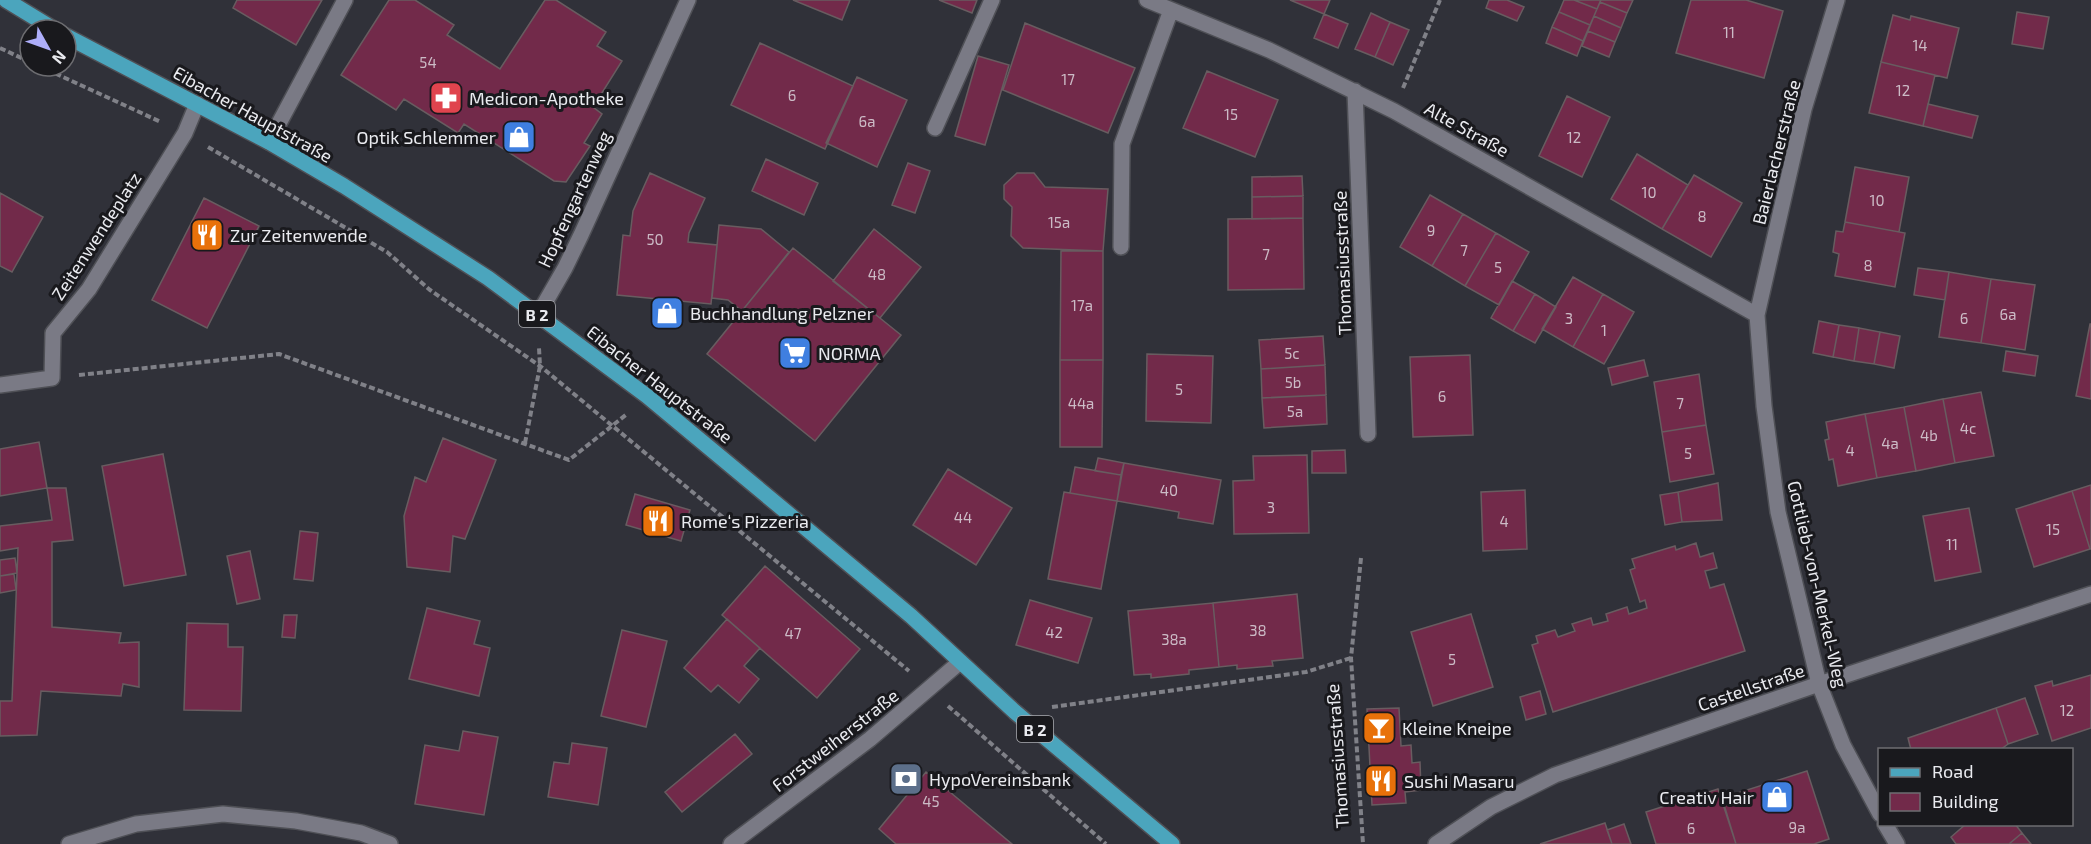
<svg xmlns="http://www.w3.org/2000/svg" width="2091" height="844" font-family="'Exo 2',sans-serif">
<style>
.building{fill:#722a4a;stroke:#685c60;stroke-width:1.5}
.lines{fill:none;stroke-linecap:round;stroke-linejoin:round}
.minor-casing{stroke:#4f5056;stroke-width:18}
.major-casing{stroke:#4f5056;stroke-width:18}
.path{stroke:#808188;stroke-width:4;stroke-dasharray:6 3;stroke-linecap:butt}
.minor{stroke:#7a7a85;stroke-width:15}
.major{stroke:#4ba5bd;stroke-width:15}
.labels{text-anchor:middle;dominant-baseline:central;stroke-width:6;stroke-linejoin:round;paint-order:stroke}
.number-label{font-size:15px;fill:#ccbbc6}
.shield{fill:#19191d;stroke:#abacb1;stroke-width:1.5}
.shield-label{font-size:16px;font-weight:bold;fill:#eaebf0}
.poi-label{font-size:18px;fill:#eaebf0;stroke:#19191d;text-anchor:start}
.street-label{font-size:18px;fill:#eaebf0;stroke:#19191d}
</style>
<rect width="100%" height="100%" fill="#303139"/>
<path class="building" d="M237 0H322L296 45 233 8Z
M389 0H415L454 25 447 35 500 69 545 0H556L606 32 597 46 622 61 593 107 602 114 584 143 590 146 566 182 554 181 464 124 458 133 404 99 396 110 341 75Z
M793 0H850L842 20Z
M939 0H977L972 13Z
M1290 0H1330L1324 14Z
M1489 0H1507L1524 7 1517 21 1486 8Z
M1564 0H1574L1597 9 1590 25 1559 12Z
M1574 0H1601L1597 9Z
M1601 0H1633L1627 13 1600 2Z
M1691 0H1746L1783 11 1764 78 1676 53Z
M1600 2 1627 13 1621 28 1594 16Z
M1559 12 1590 25 1583 41 1552 27Z
M2017 12 2049 17 2043 49 2012 44Z
M1371 13 1390 22 1375 57 1355 49Z
M1324 14 1348 24 1338 48 1314 38Z
M1893 15 1910 20 1911 16 1959 28 1947 78 1881 62Z
M1594 16 1621 28 1615 42 1588 31Z
M1390 22 1409 30 1393 65 1375 57Z
M1025 23 1135 68 1108 133 1003 90Z
M1552 27 1583 41 1577 56 1546 43Z
M1588 31 1615 42 1609 57 1582 46Z
M760 43 853 86 825 149 731 105Z
M978 56 1009 65 985 145 955 136Z
M1881 62 1935 75 1923 126 1869 113Z
M1207 71 1278 100 1255 157 1183 128Z
M857 77 907 100 877 167 826 143Z
M1567 96 1610 117 1582 177 1539 156Z
M1928 104 1978 116 1972 138 1923 126Z
M1637 154 1688 185 1662 229 1611 199Z
M766 159 818 183 804 215 752 191Z
M908 163 930 171 915 213 892 205Z
M1855 167 1909 177 1899 232 1845 222Z
M650 173 705 198 689 233 688 242 717 245 711 304 617 295 623 235 630 236 633 211Z
M1017 173H1034L1045 187 1108 189 1103 251 1023 248 1011 236 1012 207 1004 199V185Z
M1694 175 1742 203 1711 257 1662 229Z
M1302 176 1303 196 1252 197V177Z
M0 193 43 217 12 272 0 266Z
M1430 195 1463 214 1432 266 1400 247Z
M1303 196V218L1252 219V197Z
M204 198 259 226 207 328 152 300Z
M1463 214 1496 233 1465 286 1432 266Z
M1303 218 1304 289 1228 290V219Z
M1845 222 1905 233 1895 287 1835 276 1839 254 1833 252 1836 231 1843 232Z
M719 225 761 229 789 252 742 311 728 300 712 298Z
M874 229 921 267 880 318 833 281Z
M1496 233 1529 252 1499 305 1465 286Z
M793 248 901 335 815 441 707 354Z
M1061 251H1103V360H1060Z
M1918 268 1949 272 1945 300 1914 295Z
M1949 272 1991 279 1981 343 1939 337Z
M1573 277 1603 294 1573 347 1542 329Z
M1991 279 2035 285 2025 350 1981 343Z
M1512 281 1535 294 1513 331 1491 318Z
M1535 294 1556 307 1535 343 1513 331Z
M1603 294 1634 312 1604 364 1573 347Z
M1819 321 1839 325 1833 357 1813 353Z
M2090 324H2091V399L2076 396Z
M1839 325 1859 328 1854 361 1833 357Z
M1859 328 1880 332 1874 364 1854 361Z
M1880 332 1900 336 1894 368 1874 364Z
M1323 336 1325 365 1261 369 1259 340Z
M2006 351 2038 356 2035 376 2003 371Z
M1147 354 1213 356 1211 423 1146 421Z
M1470 355 1473 435 1413 437 1410 357Z
M1060 360H1103L1102 447H1060Z
M1644 360 1648 376 1612 385 1608 368Z
M1325 365 1326 395 1262 398 1261 369Z
M1699 374 1706 425 1662 432 1654 382Z
M1981 392 1994 456 1955 463 1943 399Z
M1326 395 1327 424 1264 428 1262 398Z
M1943 399 1955 463 1916 471 1904 407Z
M1904 407 1916 471 1877 478 1865 414Z
M1865 414 1877 478 1838 486 1833 459 1829 460 1825 440 1829 439 1826 422Z
M1706 425 1714 474 1670 482 1662 432Z
M443 438 496 460 465 539 453 536 450 572 407 567 404 516 415 477 426 482Z
M39 442 47 488 0 496V449Z
M1345 450 1346 473H1312V451Z
M163 454 186 575 124 586 102 466Z
M1307 455 1309 533 1234 534 1233 481 1254 480 1253 456Z
M1098 458 1124 463 1121 475 1095 471Z
M1124 463 1221 480 1213 524 1178 518 1179 512 1117 501Z
M1075 467 1121 475 1117 501 1070 493Z
M948 469 1012 508 976 565 913 525Z
M1718 483 1722 520 1682 522 1678 492Z
M2091 485V549H2090L2072 491Z
M47 488H66L73 540 52 542V627L121 633 119 643 139 642V687L123 684 121 696 41 691 37 735 0 736V701H12L18 548 0 551V526L52 520Z
M1525 490 1527 549 1483 551 1481 492Z
M2072 491 2090 549 2034 567 2016 509Z
M1064 492 1117 501 1101 589 1048 579Z
M1678 492 1682 522 1665 525 1660 495Z
M635 494 690 510 681 541 626 525Z
M1969 508 1981 572 1935 581 1923 516Z
M300 531 318 533 313 581 294 579Z
M1696 543 1700 557 1713 553 1717 568 1705 571 1710 588 1724 584 1745 651 1553 712 1532 645 1538 643 1536 636 1555 630 1558 637 1575 631 1572 624 1591 618 1593 625 1608 621 1606 614 1627 607 1629 614 1647 608 1645 600 1640 602 1630 570 1635 568 1632 559 1675 546 1676 550Z
M250 551 260 599 237 604 227 556Z
M15 558 17 573 0 576V560Z
M765 566 860 649 817 698 722 615Z
M14 574 16 590 0 593V576Z
M1297 594 1303 658 1272 661 1273 666 1237 669V665L1219 667 1213 603Z
M1030 600 1092 618 1078 663 1016 645Z
M1213 603 1219 667 1189 670V674L1151 678V674L1134 675 1128 611Z
M427 608 480 621 474 644 490 648 479 696 409 679Z
M1471 614 1493 687 1433 706 1411 632Z
M284 615H297L295 638 282 637Z
M727 619 760 648 744 666 759 679 739 703 718 685 711 692 684 668Z
M187 623 228 624V647H243L241 711 184 710Z
M622 630 667 641 646 727 601 716Z
M2091 675V728L2052 741 2035 686 2052 681 2053 686Z
M1540 691 1546 714 1526 720 1520 697Z
M2025 698 2038 734 2008 744 1996 708Z
M1399 708 1401 746 1411 745 1412 763 1420 762 1421 790 1405 792 1406 803 1372 805 1367 709Z
M1996 708 2008 744 2000 750H1911L1908 738Z
M463 731 498 737 484 815 415 804 425 745 459 751Z
M735 734 752 754 682 812 665 792Z
M572 743 607 748 598 805 548 797 554 762 569 764Z
M1807 771 1829 839 1814 844H1736L1722 798Z
M926 772 1012 844H896L879 829Z
M1718 789 1736 844H1656L1646 812Z
M1605 823 1612 844H1540Z
M1624 824 1631 844H1612L1607 830Z
M1966 824H2015L2022 833 2009 844H1956L1951 837Z
M2022 833 2031 844H2009Z"/>
<g class="lines">
<g class="minor-casing">
<path id="minor" d="M1147 0 1269 50 1394 111 1757 315
M1837 0 1804 109 1757 315 1764 406 1778 512 1819 684 1843 745 1880 814
M1355 91 1368 434
M935 128 992 0
M269 142 345 0
M1121 247 1122 144 1171 10
M538 315 565 268 581 235 688 0
M0 385 52 378 53 333 89 289 185 133 197 104
M1885 824 1897 844
M69 844 136 824 223 814 296 821 361 833 390 844
M731 844 870 739 960 662
M1436 844 1491 807 1555 775 1819 684 2091 594"/>
</g>
<g class="major-casing">
<path id="major" d="M6 0 55 30
M66 36 269 142 344 186 488 278 538 315 647 396 748 480 911 616 1015 712 1172 844"/>
</g>
<path class="path" d="M0 48 30 62
M39 66 161 122
M1403 88 1440 0
M208 147 387 252 430 290 540 366 909 671
M79 375 279 354 569 460 627 414
M525 443 540 366 539 348
M1361 558 1351 658 1363 844
M948 706 1106 844
M1052 707 1306 672 1351 658"/>
<use href="#minor" class="minor"/>
<use href="#major" class="major"/>
</g>
<defs>
<g id="pharmacy-square" transform="scale(1.725)"><rect x="-9" y="-9" width="18" height="18" rx="4" fill="#e0444e" stroke="#19191d"/><path d="M-2-6h4v4h4v4h-4v4h-4v-4h-4v-4h4Z" fill="#fff"/></g>
<g id="shop-square" transform="scale(1.725)"><rect x="-9" y="-9" width="18" height="18" rx="4" fill="#3f7fe0" stroke="#19191d"/><path d="M-5-2.5h2.3a2.7 3.5 0 0 1 5.4 0H5L5.5 6h-11ZM-1.5-2.5h3a1.5 2.3 0 0 0-3 0Z" fill="#fff"/></g>
<g id="restaurant-square" transform="scale(1.725)"><rect x="-9" y="-9" width="18" height="18" rx="4" fill="#e8710a" stroke="#19191d"/><path d="M-5-6h1v4h1v-4h1v4h1v-4h1v5L-1.5 .5V6h-2V.5L-5-1ZM5-6V6H3V1.5H1.5Q1.5-4 5-6Z" fill="#fff"/></g>
<g id="supermarket-square" transform="scale(1.725)"><rect x="-9" y="-9" width="18" height="18" rx="4" fill="#3f7fe0" stroke="#19191d"/><path d="M-6-5.5h2.5l.6 2H6L4.5 2H-2.5L-4.4-4H-6ZM-1.5 3.2a1.3 1.3 0 1 0 .1 0ZM3 3.2a1.3 1.3 0 1 0 .1 0Z" fill="#fff"/></g>
<g id="bar-square" transform="scale(1.725)"><rect x="-9" y="-9" width="18" height="18" rx="4" fill="#e8710a" stroke="#19191d"/><path d="M-6-5H6L.8 .8V4.5H3.5V6h-7V4.5H-.8V.8Z" fill="#fff"/></g>
<g id="bank-square" transform="scale(1.725)"><rect x="-9" y="-9" width="18" height="18" rx="4" fill="#5c6f8a" stroke="#19191d"/><path d="M-6-4H6V4H-6ZM0-2.3a2.3 2.3 0 1 0 0 4.6a2.3 2.3 0 1 0 0-4.6Z" fill="#fff"/></g>
</defs>
<g fill-rule="evenodd">
<use href="#pharmacy-square" x="446" y="98"/>
<use href="#shop-square" x="519" y="137"/>
<use href="#restaurant-square" x="207" y="235"/>
<use href="#shop-square" x="667" y="313"/>
<use href="#supermarket-square" x="795" y="353"/>
<use href="#restaurant-square" x="658" y="521"/>
<use href="#bar-square" x="1379" y="728"/>
<use href="#bank-square" x="906" y="779"/>
<use href="#restaurant-square" x="1381" y="781"/>
<use href="#shop-square" x="1777" y="797"/>
</g>
<g class="labels">
<g class="number-label">
<text x="1729" y="32">11</text>
<text x="1920" y="45">14</text>
<text x="428" y="62">54</text>
<text x="1068" y="79">17</text>
<text x="1903" y="90">12</text>
<text x="792" y="95">6</text>
<text x="1231" y="114">15</text>
<text x="867" y="121">6a</text>
<text x="1574" y="137">12</text>
<text x="1649" y="192">10</text>
<text x="1877" y="200">10</text>
<text x="1702" y="216">8</text>
<text x="1059" y="222">15a</text>
<text x="1431" y="230">9</text>
<text x="655" y="239">50</text>
<text x="1464" y="250">7</text>
<text x="1266" y="254">7</text>
<text x="1868" y="265">8</text>
<text x="1498" y="267">5</text>
<text x="877" y="274">48</text>
<text x="1082" y="305">17a</text>
<text x="2008" y="314">6a</text>
<text x="1569" y="318">3</text>
<text x="1964" y="318">6</text>
<text x="1604" y="330">1</text>
<text x="1292" y="353">5c</text>
<text x="1293" y="382">5b</text>
<text x="1179" y="389">5</text>
<text x="1442" y="396">6</text>
<text x="1081" y="403">44a</text>
<text x="1680" y="403">7</text>
<text x="1295" y="411">5a</text>
<text x="1968" y="428">4c</text>
<text x="1929" y="435">4b</text>
<text x="1890" y="443">4a</text>
<text x="1850" y="450">4</text>
<text x="1688" y="453">5</text>
<text x="1169" y="490">40</text>
<text x="1271" y="507">3</text>
<text x="963" y="517">44</text>
<text x="1504" y="521">4</text>
<text x="2053" y="529">15</text>
<text x="1952" y="544">11</text>
<text x="1258" y="630">38</text>
<text x="1054" y="632">42</text>
<text x="793" y="633">47</text>
<text x="1174" y="639">38a</text>
<text x="1452" y="659">5</text>
<text x="2067" y="710">12</text>
<text x="931" y="801">45</text>
<text x="1797" y="827">9a</text>
<text x="1691" y="828">6</text>
</g>
<g class="shield">
<rect x="519" y="301" width="36" height="26" rx="4.5"/>
<rect x="1017" y="716" width="36" height="26" rx="4.5"/>
</g>
<g class="shield-label">
<text x="537" y="314">B 2</text>
<text x="1035" y="729">B 2</text>
</g>
<g class="poi-label">
<text x="469" y="98">Medicon-Apotheke</text>
<text x="496" y="137" text-anchor="end">Optik Schlemmer</text>
<text x="230" y="235">Zur Zeitenwende</text>
<text x="690" y="313">Buchhandlung Pelzner</text>
<text x="818" y="353">NORMA</text>
<text x="681" y="521">Rome‘s Pizzeria</text>
<text x="1402" y="728">Kleine Kneipe</text>
<text x="929" y="779">HypoVereinsbank</text>
<text x="1404" y="781">Sushi Masaru</text>
<text x="1754" y="797" text-anchor="end">Creativ Hair</text>
</g>
<g class="street-label">
<text transform="translate(253 114) rotate(29)">Eibacher Hauptstraße</text>
<text transform="translate(1467 129) rotate(29)">Alte Straße</text>
<text transform="translate(1776 152) rotate(-76)">Baierlacherstraße</text>
<text transform="translate(574 199) rotate(-65)">Hopfengartenweg</text>
<text transform="translate(96 236) rotate(-57)">Zeitenwendeplatz</text>
<text transform="translate(1342 263) rotate(-92)">Thomasiusstraße</text>
<text transform="translate(660 384) rotate(38)">Eibacher Hauptstraße</text>
<text transform="translate(1818 584) rotate(77)">Gottlieb-von-Merkel-Weg</text>
<text transform="translate(1751 687) rotate(-19)">Castellstraße</text>
<text transform="translate(835 740) rotate(-38)">Forstweiherstraße</text>
<text transform="translate(1337 756) rotate(-94)">Thomasiusstraße</text>
</g>
</g>
<rect x="1878" y="748" width="195" height="78" fill="#19191d" stroke="#6d6d71" stroke-width="1.5"/>
<rect x="1890" y="768" width="30" height="9" fill="#4ba5bd" stroke="#6d6d71" stroke-width="1.5"/>
<text x="1932" y="778" font-size="18" fill="#eaebf0">Road</text>
<rect x="1890" y="793" width="30" height="18" fill="#722a4a" stroke="#6d6d71" stroke-width="1.5"/>
<text x="1932" y="808" font-size="18" fill="#eaebf0">Building</text>
<g transform="translate(48 48) rotate(130)"><circle r="28" fill="#19191d" stroke="#6d6d71" stroke-width="1.5"/>
<path d="M0-4.5L10 22L0 15L-10 22Z" fill="#aeaefa"/>
<text y="-9" font-size="16" font-weight="bold" text-anchor="middle" fill="#eaebf0">N</text>
</g>
</svg>
